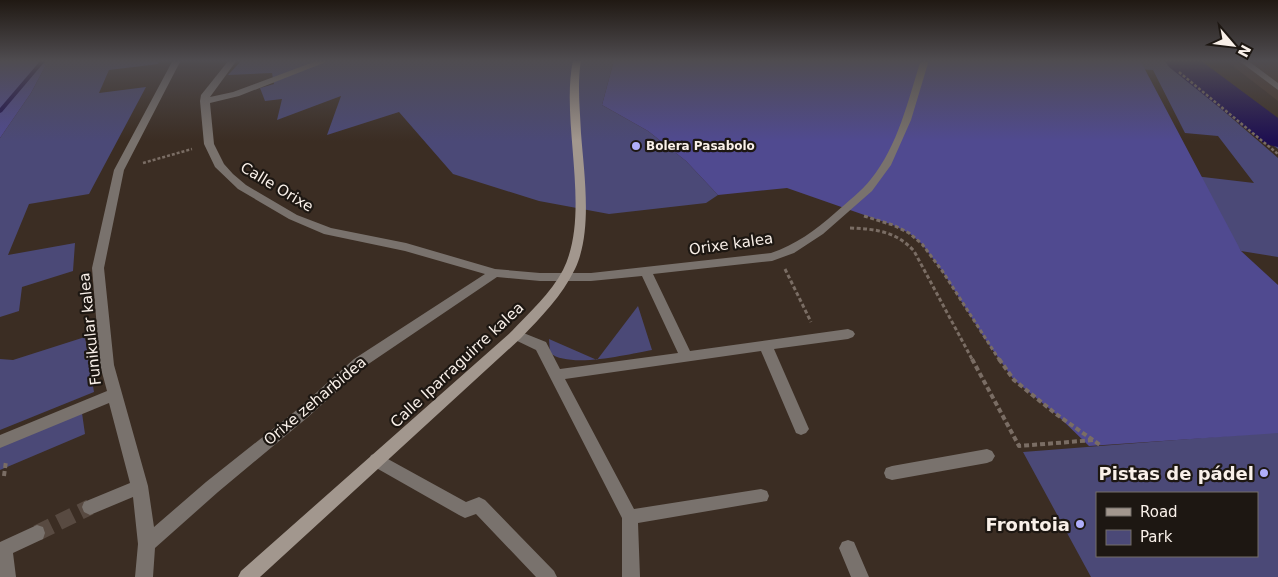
<svg xmlns="http://www.w3.org/2000/svg" width="1278" height="577" font-family="'DejaVu Sans',sans-serif">
<style>
.built{fill:#4a3729}
.green{fill:#4b4977;fill-rule:evenodd}
.forest{fill:#504a90}
.lines{fill:none;stroke-linecap:round;stroke-linejoin:round}
.stream{fill:#1e0f51;fill-rule:evenodd}
.river{fill:#1e0f51;fill-rule:evenodd}
.street-tunnel{stroke:#584a41;stroke-width:16;stroke-dasharray:16 8;stroke-linecap:butt}
.path-far2{stroke:#7a6d64;stroke-width:2.5;stroke-dasharray:3 2;stroke-linecap:butt}
.path-far1{stroke:#7a6d64;stroke-width:3;stroke-dasharray:4 2.5;stroke-linecap:butt}
.path{stroke:#7a6d64;stroke-width:4;stroke-dasharray:5 3;stroke-linecap:butt}
.street{fill:#79726d;fill-rule:evenodd}
.secondary{fill:#a2978e;fill-rule:evenodd}
.poi-dot{fill:#b0aefa;stroke:#1d1712;stroke-width:2}
.labels{text-anchor:middle;dominant-baseline:central;stroke-width:4.5;stroke-linejoin:round;paint-order:stroke}
.far-poi-label{font-size:12px;font-weight:bold;fill:#f9f0e9;stroke:#1d1712;text-anchor:start}
.street-label{font-size:15px;fill:#f9f0e9;stroke:#1d1712}
.near-poi-label{font-size:18px;font-weight:bold;fill:#f9f0e9;stroke:#1d1712;text-anchor:end}
</style>
<rect width="100%" height="100%" fill="#3b2d23"/>
<path class="built" d="M1225 60H1278V101Z"/>
<path class="green" d="M38 60H160L158 64 109 70 99 93 146 87 89 194 29 204 8 255 75 243 73 271 22 287 19 311 0 317V138L31 93 46 65Z
M242 60H614L602 105 648 131 686 161 718 195 706 203 609 214 539 201 453 174 399 112 327 135 341 96 277 120 282 99 265 101 260 88 274 84 272 73 228 75Z
M1131 60H1192L1278 132V149L1190 82 1278 158V257L1241 251 1186 175 1254 183 1218 136 1185 133 1153 70 1135 69Z
M638 306 652 350C629 354 570 369 550 353L549 339 597 360Z
M85 337 94 392 0 430V359L13 360Z
M82 413 85 434 0 470V446Z
M1278 432V577H1091L1023 452ZM1097 493H1257V556H1097Z"/>
<path class="forest" d="M0 60H38L46 65 31 93 0 138Z
M614 60H1140L1241 251 1278 285V433L1089 446 1056 414 1014 380 985 339 943 272 922 244 909 233 893 225 787 188 718 195 686 161 648 131 602 105Z"/>
<g class="lines">
<path class="stream" d="M41 60H46L2 112 0 113V108Z"/>
<path class="river" d="M1164 60H1200L1278 118V147L1265 144 1169 67Z"/>
<path class="street-tunnel" d="M37 533 90 507"/>
<path class="path-far2" d="M1179 72 1278 154
M143 163 192 149"/>
<path class="path-far1" d="M864 216 893 225 909 233 922 244 943 272 1000 361
M850 228C875 229 896 231 914 251L973 361
M785 269 811 322"/>
<path class="path" d="M972 359 1019 446 1094 440
M999 359 1014 380 1056 414 1100 445
M4 476 6 461"/>
<path class="street" d="M173 60H181L124 170 104 268 114 365 148 486 154 527 206 482 298 409 354 359 485 274 405 251 324 234 289 219 238 189 215 167 204 144 200 101 201 95 229 60H237L210 97 233 92 319 60H331L239 96 210 103 214 144 224 164 233 174 246 185 297 215 331 228 406 243 495 269 540 273H591L771 253C795 245 816 230 835 213 847 202 861 192 871 179 898 146 908 100 921 60H929L911 120 891 165 872 191 823 234 794 253 772 261 653 274 690 351 848 329 853 331 855 334 853 337 848 339 774 349 809 429 806 433 801 435 796 433 761 351 565 379 634 509 761 489 767 491 769 496 767 501 638 523 640 577H622V518L536 350 511 338 509 335 511 332 516 330 546 342 560 369 678 353 642 276 591 281H540L497 277 364 367 308 417 218 492 155 548 153 577H135L138 544 133 497 90 515 84 512 82 507 84 502 130 483 109 403 0 448V435L107 391 100 365 92 268 114 170Z
M1238 60H1247L1278 83V90Z
M987 449 992 451 995 456 992 461 987 463 892 480 886 478 884 473 886 468 892 466Z
M377 453 466 502 479 497 485 500 554 571 557 577H536L476 514 465 518 459 515 371 465 369 460 371 455Z
M37 525 43 527 45 533 43 539 13 553 16 577H0V542Z
M848 540 854 542 869 577H851L839 548 842 542Z"/>
<path class="secondary" d="M573 60H581C577 84 580 109 581 133 584 174 593 231 575 269 562 296 541 317 521 338L260 577H238L241 571 511 332C529 313 551 293 563 270 592 212 560 123 573 60Z"/>
</g>
<linearGradient id="sky" x2="0" y2="1"><stop stop-color="#201913"/><stop offset="0.43" stop-color="#4f4c50"/><stop offset="1" stop-color="#4f4c50" stop-opacity="0"/></linearGradient>
<rect width="1278" height="141" fill="url(#sky)"/>
<g class="poi-dot">
<circle cx="636" cy="146" r="5"/>
<circle cx="1264" cy="473" r="5"/>
<circle cx="1080" cy="524" r="5"/>
</g>
<g class="labels">
<g class="far-poi-label">
<text x="646" y="146">Bolera Pasabolo</text>
</g>
<g class="street-label">
<text transform="translate(277 187) rotate(31)">Calle Orixe</text>
<text transform="translate(731 244) rotate(-8)">Orixe kalea</text>
<text transform="translate(90 329) rotate(-96)">Funikular kalea</text>
<text transform="translate(457 365) rotate(-43)">Calle Iparraguirre kalea</text>
<text transform="translate(315 401) rotate(-40)">Orixe zeharbidea</text>
</g>
<g class="near-poi-label">
<text x="1254" y="473">Pistas de pádel</text>
<text x="1070" y="524">Frontoia</text>
</g>
</g>
<rect x="1096" y="492" width="162" height="65" fill="#1d1712" stroke="#756e68"/>
<rect x="1106" y="508" width="25" height="8" fill="#a2978e" stroke="#756e68"/>
<text x="1140" y="517" font-size="15" fill="#f9f0e9">Road</text>
<rect x="1106" y="530" width="25" height="15" fill="#4b4977" stroke="#756e68"/>
<text x="1140" y="542" font-size="15" fill="#f9f0e9">Park</text>
<g transform="translate(1233 45) rotate(118)" stroke="#1d1712" stroke-width="4" paint-order="stroke">
<path d="M0-4L9 19L0 12L-9 19Z" fill="#f9f0e9"/>
<text y="-8" font-size="14" font-weight="bold" text-anchor="middle" fill="#f9f0e9">N</text>
</g>
</svg>
